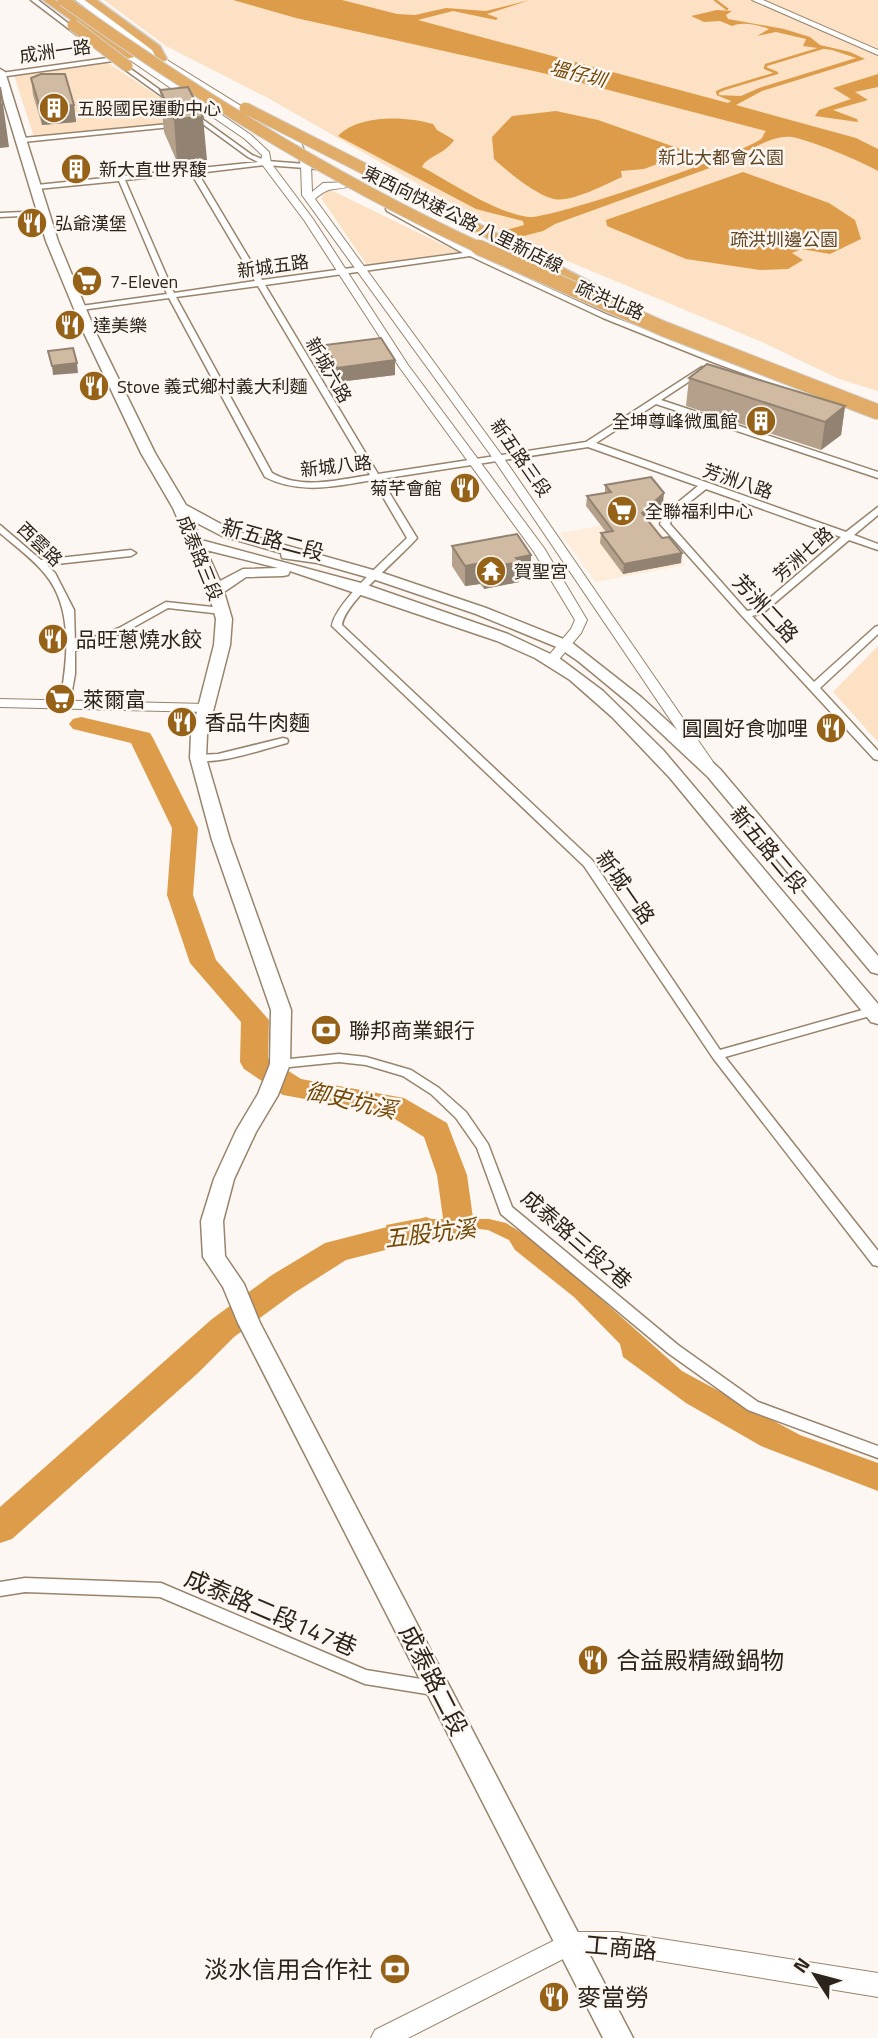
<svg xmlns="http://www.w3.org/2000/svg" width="878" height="2038" font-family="'Titillium Web','Noto Sans TC',sans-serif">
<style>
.built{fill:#feedda}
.green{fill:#fce1c4}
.water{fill:#dd9c49}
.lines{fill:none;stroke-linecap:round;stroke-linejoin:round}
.stream{stroke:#dd9c49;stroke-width:2.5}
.river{fill:#dd9c49;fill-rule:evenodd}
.minor-casing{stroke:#98846c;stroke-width:3}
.tertiary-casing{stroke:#98846c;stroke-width:2}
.secondary-casing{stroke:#98846c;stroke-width:3}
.trunk-casing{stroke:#d5d3d1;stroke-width:3}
.minor{fill:#fff;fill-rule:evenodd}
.tertiary{fill:#fff;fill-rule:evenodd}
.secondary{fill:#fff;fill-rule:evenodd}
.trunk{fill:#e0ac68;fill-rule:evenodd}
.trunk-bridge-far1-casing{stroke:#d5d3d1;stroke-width:13;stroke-linecap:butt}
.trunk-bridge-casing{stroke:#d5d3d1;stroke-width:17;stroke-linecap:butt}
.trunk-bridge-far1{stroke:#e0ac68;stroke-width:11}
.trunk-bridge{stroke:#e0ac68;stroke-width:15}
.wall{fill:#b4a08b}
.shaded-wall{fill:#928271}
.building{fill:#d1baa2;stroke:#928271;stroke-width:2}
.labels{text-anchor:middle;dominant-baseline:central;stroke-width:5;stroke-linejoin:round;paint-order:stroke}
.far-street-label{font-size:18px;fill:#2c241a;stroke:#fcf7f2}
.far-poi-label{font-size:18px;fill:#2c241a;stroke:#fcf7f2;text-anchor:start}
.far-park-label{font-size:18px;fill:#634725;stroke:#fcf7f2}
.far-water-label{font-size:19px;font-style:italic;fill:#734804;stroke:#fcf7f2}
.street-label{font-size:21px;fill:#2c241a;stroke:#fcf7f2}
.poi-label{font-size:21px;fill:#2c241a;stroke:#fcf7f2;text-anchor:start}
.water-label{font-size:23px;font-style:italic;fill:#734804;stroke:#fcf7f2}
.near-street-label{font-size:24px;fill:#2c241a;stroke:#fcf7f2}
.near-poi-label{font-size:24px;fill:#2c241a;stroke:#fcf7f2;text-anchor:start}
</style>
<rect width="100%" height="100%" fill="#fcf7f2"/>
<path class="built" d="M648 517 686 565 596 582 560 533Z"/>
<path class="green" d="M104 0H878V391L839 379 762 342 512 238 268 98 166 46Z
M105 63 110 64 195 121 34 137 14 75Z
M333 191 458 252 367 265 321 198 325 192Z
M878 646V742L833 692Z"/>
<path class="water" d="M233 0H342L397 14 415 15 446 8 486 11 530 0 487 14 498 18 496 20 453 11 418 20 728 103 731 101 716 95 741 96 759 88 856 58 832 50 803 46 806 39 776 32 757 36 769 29C759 25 742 21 732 26L720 21 704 22 691 16 717 10 732 11 726 15 728 19 784 29 810 37 820 45 850 52 865 59 762 91 736 105 856 138 878 149V171C861 161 810 140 792 137 776 135 759 145 745 152L743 156 555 224 543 231 516 238 503 231 524 225 523 221 476 209 338 136C359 114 406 116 433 124L437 130 454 140C444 155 427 156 422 167 452 183 494 212 528 217 549 220 742 154 761 139 762 138 765 132 766 131L547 74 296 18Z
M878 74V87L855 92 868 100 833 110 857 119 858 122 815 116 819 110 851 99 833 88Z
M556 111 598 120 689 152 644 169 621 171 622 177C606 184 571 203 554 199 536 195 508 172 494 159L492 137 512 116Z
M743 172 829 203 855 220 861 239 830 254 801 249 792 253 803 260 788 269 760 270 686 259 607 226 606 220Z
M417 1219H489L506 1223 530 1238 582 1282 682 1371 800 1435 878 1463V1491L761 1446 686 1403 623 1357 620 1344 574 1297 515 1250 509 1240 488 1230 470 1228 453 1235 390 1243 386 1225Z"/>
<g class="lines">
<path class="stream" d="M715 0 727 9
M718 94 717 92 724 89 777 73 765 68 766 65 822 48"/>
<path class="river" d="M81 717 150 733 153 738 198 828 193 895 216 960 269 1020 268 1058 301 1079 404 1098 447 1123 467 1175 474 1225 470 1233 459 1237 448 1233 444 1225 437 1175 424 1137 387 1114 283 1095 244 1069 240 1062 241 1022 190 963 167 895 172 828 131 743 73 729 69 724 73 719Z
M426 1217 437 1221 441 1229 437 1237 346 1260 294 1293 234 1337 198 1373 12 1539 0 1543V1507L212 1319 272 1275 325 1243Z"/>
<g class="minor-casing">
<path id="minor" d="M31 0H38L82 34 77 35Z
M114 57 174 100V102H170L113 61 0 77 1 73Z
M191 111 252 155 267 161 318 165 322 167 318 169 265 165 198 173 262 280 463 253 387 211 386 209 390 207 499 265 608 315 835 402 828 404 715 363 603 318 470 256 265 285 378 474 586 442 702 367 706 369 705 371 661 400 878 472V478L656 404 596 443 846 532 878 507V515L854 535 878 544V550L849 540 763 613 752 616 814 682 875 627 878 626V634L820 688 878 751V760L874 759 742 616 660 524 665 513 698 486 588 447 381 479 417 538C400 558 345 602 342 625L592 860 720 1050 873 1007 877 1008V1014L725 1057 878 1251V1266L873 1265 713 1058 584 866 332 626C335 603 389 556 407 538L373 480C336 486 300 495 265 477L169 298 81 310 77 308 81 306 167 294 119 181 37 189 33 187 37 185 258 162 248 157 189 114 188 113ZM191 173 255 281 174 293 125 180ZM258 286 370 475C336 480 303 490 272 473L176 297ZM706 489 841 537 757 609 747 611 670 524 672 516Z
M179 123 182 125 181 126 23 142 20 140 23 138Z
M47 211 48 213 44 215 0 217V213Z
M0 525 41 560 131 550 136 553 131 556 47 565 55 573 74 610 75 644 119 628 166 602 222 608 227 611 222 614 168 608 125 632 75 651V674L69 707 68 709H60L59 707C67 665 75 610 45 574 33 559 15 546 0 533Z
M283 738 287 739 288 741 287 743C267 748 208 769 193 758L198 755 218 754Z
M339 1054 366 1057 411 1070 439 1088 466 1112 488 1144 512 1207 678 1345 758 1402 878 1446V1458L748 1410 668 1353 501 1214 477 1148 456 1118 431 1094 403 1076 366 1065 339 1062 280 1068 274 1064 280 1060Z
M25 1578 161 1583 366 1670 439 1682 445 1684 447 1689 445 1694 439 1696 365 1684 160 1597 25 1592 0 1596V1582Z"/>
</g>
<g class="tertiary-casing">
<path id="tertiary" d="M75 0H84L170 62 301 143 311 165 312 192 323 183 352 182 354 184C338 193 332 183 315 199L503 457 713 762 711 765H701L495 461 302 195 301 165 294 146 164 66Z
M752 0H763L878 50V55Z
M111 43H117L251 135 269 152 271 163 313 219 408 365 544 548 587 620 581 633 556 663H546L545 660 571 629 575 620 534 552 400 368 304 220 261 163 262 155 245 139 111 47Z
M0 699 206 704 213 708 206 712 0 707Z
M571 1932H617L878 1973V1997L617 1954H573L408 2038H371L375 2030Z"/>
</g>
<g class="secondary-casing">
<path id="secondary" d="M0 69 5 72 58 241 96 333 155 453 186 505 232 530 380 572 486 608 571 642 641 697 720 769 878 956V974L871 972 708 777 629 703 578 661 559 648 476 614 370 578 317 563 282 558 281 553 222 536 193 521 201 540 361 583 508 634 559 658 603 691 663 750 878 1004V1024L871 1022 670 778 612 717 570 680 535 658 497 641 290 571 288 575 283 576 246 577 224 592 232 619 230 645 207 735 206 758 230 840 291 1010 290 1064 278 1095 256 1132 234 1179 223 1221 225 1256 244 1284 260 1323 633 2038H603L238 1323 223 1287 203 1257 201 1221 214 1179 236 1131 258 1094 270 1064 271 1010 212 840 190 758 191 735 214 645 216 619 208 590 173 508 141 453 84 333 46 241 0 89ZM206 550 278 568 243 569 220 581Z"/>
</g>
<g class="trunk-casing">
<path id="trunk" d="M43 0H55L135 57 126 59Z
M85 0H97L160 46 167 59 166 61H158L152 50Z
M412 189 608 291 610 294 603 298 598 297 408 196V190Z"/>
</g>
<use href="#minor" class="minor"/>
<use href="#tertiary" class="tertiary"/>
<use href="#secondary" class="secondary"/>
<use href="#trunk" class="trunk"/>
<g class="trunk-bridge-far1-casing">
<path id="trunk-bridge-far1" d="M63 0C196 95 333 180 482 249
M73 25 127 66
M245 108 412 193"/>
</g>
<g class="trunk-bridge-casing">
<path id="trunk-bridge" d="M478 247 664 329 878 412"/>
</g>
<use href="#trunk-bridge-far1" class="trunk-bridge-far1"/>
<use href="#trunk-bridge" class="trunk-bridge"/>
</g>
<path class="wall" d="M31 78 74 105 76 122 42 125 33 95Z
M160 90 207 160 177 162 164 132Z
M325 345 395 375 338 382 325 360Z
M689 378 845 406 841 435 821 450 686 406Z
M605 485 663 503 646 518 681 563 623 574 600 543 601 533 606 532 586 506 587 496 605 493Z
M452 546 531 575 519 578V582L484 589 480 584 465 586 452 566Z"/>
<path class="shaded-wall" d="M3 104 9 147 0 148V105Z
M74 105 76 122 42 125 40 108Z
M203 117 207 160 177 162 174 119Z
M395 360V375L338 382 337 368Z
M77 363 78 373 53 375 52 366Z
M845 406 841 435 821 450 825 422Z
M664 493 663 503 641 523 642 513Z
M682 553 681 563 623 574 624 564Z
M531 555V575L519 578V582L484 589V568L516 558Z
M480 563V584L465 586V566Z"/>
<path class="building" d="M41 74H65L74 105 40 108 31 78Z
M0 87 3 104 0 105Z
M188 87 203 117 174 119 160 90Z
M381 338 395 360 337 368 325 345Z
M73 348 77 363 52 366 48 351Z
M707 364 845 406 825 422 689 378Z
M651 477 664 493 642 513 662 538 669 537 682 553 624 564 601 533 613 531 587 496 611 492 605 485Z
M517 534 531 555 516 558 520 562 484 568 480 563 465 566 452 546Z"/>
<defs>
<g id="building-disc" transform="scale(1.575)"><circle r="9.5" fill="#966217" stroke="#fcf7f2"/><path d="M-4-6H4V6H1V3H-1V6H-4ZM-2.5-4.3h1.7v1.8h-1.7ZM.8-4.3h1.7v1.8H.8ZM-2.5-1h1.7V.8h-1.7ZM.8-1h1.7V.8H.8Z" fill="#fff"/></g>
<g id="restaurant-disc" transform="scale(1.575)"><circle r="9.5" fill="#966217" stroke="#fcf7f2"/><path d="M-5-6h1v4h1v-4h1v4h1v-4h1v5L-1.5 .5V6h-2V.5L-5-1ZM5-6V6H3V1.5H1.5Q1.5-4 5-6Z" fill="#fff"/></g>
<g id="supermarket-disc" transform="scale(1.575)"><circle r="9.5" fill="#966217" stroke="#fcf7f2"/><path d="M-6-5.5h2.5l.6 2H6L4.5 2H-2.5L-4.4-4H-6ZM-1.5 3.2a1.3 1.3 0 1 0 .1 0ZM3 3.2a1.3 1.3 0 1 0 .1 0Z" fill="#fff"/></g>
<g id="temple-disc" transform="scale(1.575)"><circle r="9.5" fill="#966217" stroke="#fcf7f2"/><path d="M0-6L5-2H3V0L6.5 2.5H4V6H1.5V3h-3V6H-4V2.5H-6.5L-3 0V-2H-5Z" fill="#fff"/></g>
<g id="bank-disc" transform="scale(1.575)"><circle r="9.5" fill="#966217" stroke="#fcf7f2"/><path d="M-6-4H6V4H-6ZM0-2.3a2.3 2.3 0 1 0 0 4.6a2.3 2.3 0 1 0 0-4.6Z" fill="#fff"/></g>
</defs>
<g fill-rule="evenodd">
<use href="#building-disc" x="54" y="108"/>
<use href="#building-disc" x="76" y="169"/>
<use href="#restaurant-disc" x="32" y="223"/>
<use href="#supermarket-disc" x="87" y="281"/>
<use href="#restaurant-disc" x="70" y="325"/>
<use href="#restaurant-disc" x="94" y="386"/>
<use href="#building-disc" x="761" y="421"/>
<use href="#restaurant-disc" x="465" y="488"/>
<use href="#supermarket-disc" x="622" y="511"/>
<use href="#temple-disc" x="491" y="571"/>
<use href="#restaurant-disc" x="53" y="639"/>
<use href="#supermarket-disc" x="60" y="699"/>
<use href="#restaurant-disc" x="182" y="722"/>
<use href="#restaurant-disc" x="831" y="728"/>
<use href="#bank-disc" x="326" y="1030"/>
<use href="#restaurant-disc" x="593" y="1660"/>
<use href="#bank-disc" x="395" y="1969"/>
<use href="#restaurant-disc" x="554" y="1997"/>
</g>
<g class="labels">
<g class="far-street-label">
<text transform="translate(55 51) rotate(-8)">成洲一路</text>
<text transform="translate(463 219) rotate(26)">東西向快速公路 八里新店線</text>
<text transform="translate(273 266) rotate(-8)">新城五路</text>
<text transform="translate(610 300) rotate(23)">疏洪北路</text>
<text transform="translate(329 370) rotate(60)">新城六路</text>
<text transform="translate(521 458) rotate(55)">新五路三段</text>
<text transform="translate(336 466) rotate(-6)">新城八路</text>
<text transform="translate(738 481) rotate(19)">芳洲八路</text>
<text transform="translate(40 544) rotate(44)">西雲路</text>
<text transform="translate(803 554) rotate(-41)">芳洲七路</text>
<text transform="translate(200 558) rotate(68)">成泰路三段</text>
</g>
<g class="far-poi-label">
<text x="77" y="108">五股國民運動中心</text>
<text x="99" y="169">新大直世界馥</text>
<text x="55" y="223">弘爺漢堡</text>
<text x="110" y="281">7-Eleven</text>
<text x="93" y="325">達美樂</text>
<text x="117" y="386">Stove 義式鄉村義大利麵</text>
<text x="738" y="421" text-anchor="end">全坤尊峰微風館</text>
<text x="442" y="488" text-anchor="end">菊芊會館</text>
<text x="645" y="511">全聯福利中心</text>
<text x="514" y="571">賀聖宮</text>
</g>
<g class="far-park-label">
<text x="721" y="157">新北大都會公園</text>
<text x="784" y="239">疏洪圳邊公園</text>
</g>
<g class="far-water-label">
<text transform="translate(578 73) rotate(14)">塭仔圳</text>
</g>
<g class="street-label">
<text transform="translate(273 539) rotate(15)">新五路二段</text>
<text transform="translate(766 608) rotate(47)">芳洲二路</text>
<text transform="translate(769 849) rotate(50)">新五路二段</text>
<text transform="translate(626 887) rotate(55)">新城一路</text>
<text transform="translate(577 1239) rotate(41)">成泰路三段2巷</text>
</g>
<g class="poi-label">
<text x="76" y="639">品旺蔥燒水餃</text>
<text x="83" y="699">萊爾富</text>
<text x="205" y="722">香品牛肉麵</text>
<text x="808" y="728" text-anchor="end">圓圓好食咖哩</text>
<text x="349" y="1030">聯邦商業銀行</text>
</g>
<g class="water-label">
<text transform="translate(351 1100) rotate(13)">御史坑溪</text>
<text transform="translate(430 1233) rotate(-7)">五股坑溪</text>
</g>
<g class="near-street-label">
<text transform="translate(271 1612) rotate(23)">成泰路二段147巷</text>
<text transform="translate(434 1680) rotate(63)">成泰路二段</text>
<text transform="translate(621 1947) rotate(5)">工商路</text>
</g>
<g class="near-poi-label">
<text x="616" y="1660">合益殿精緻鍋物</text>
<text x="372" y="1969" text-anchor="end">淡水信用合作社</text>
<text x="577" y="1997">麥當勞</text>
</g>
</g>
<g transform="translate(815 1975) rotate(306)" stroke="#fcf7f2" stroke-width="5" paint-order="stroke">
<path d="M0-5L12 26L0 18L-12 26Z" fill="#2c241a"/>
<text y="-10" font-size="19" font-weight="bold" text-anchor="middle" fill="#2c241a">N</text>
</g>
</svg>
